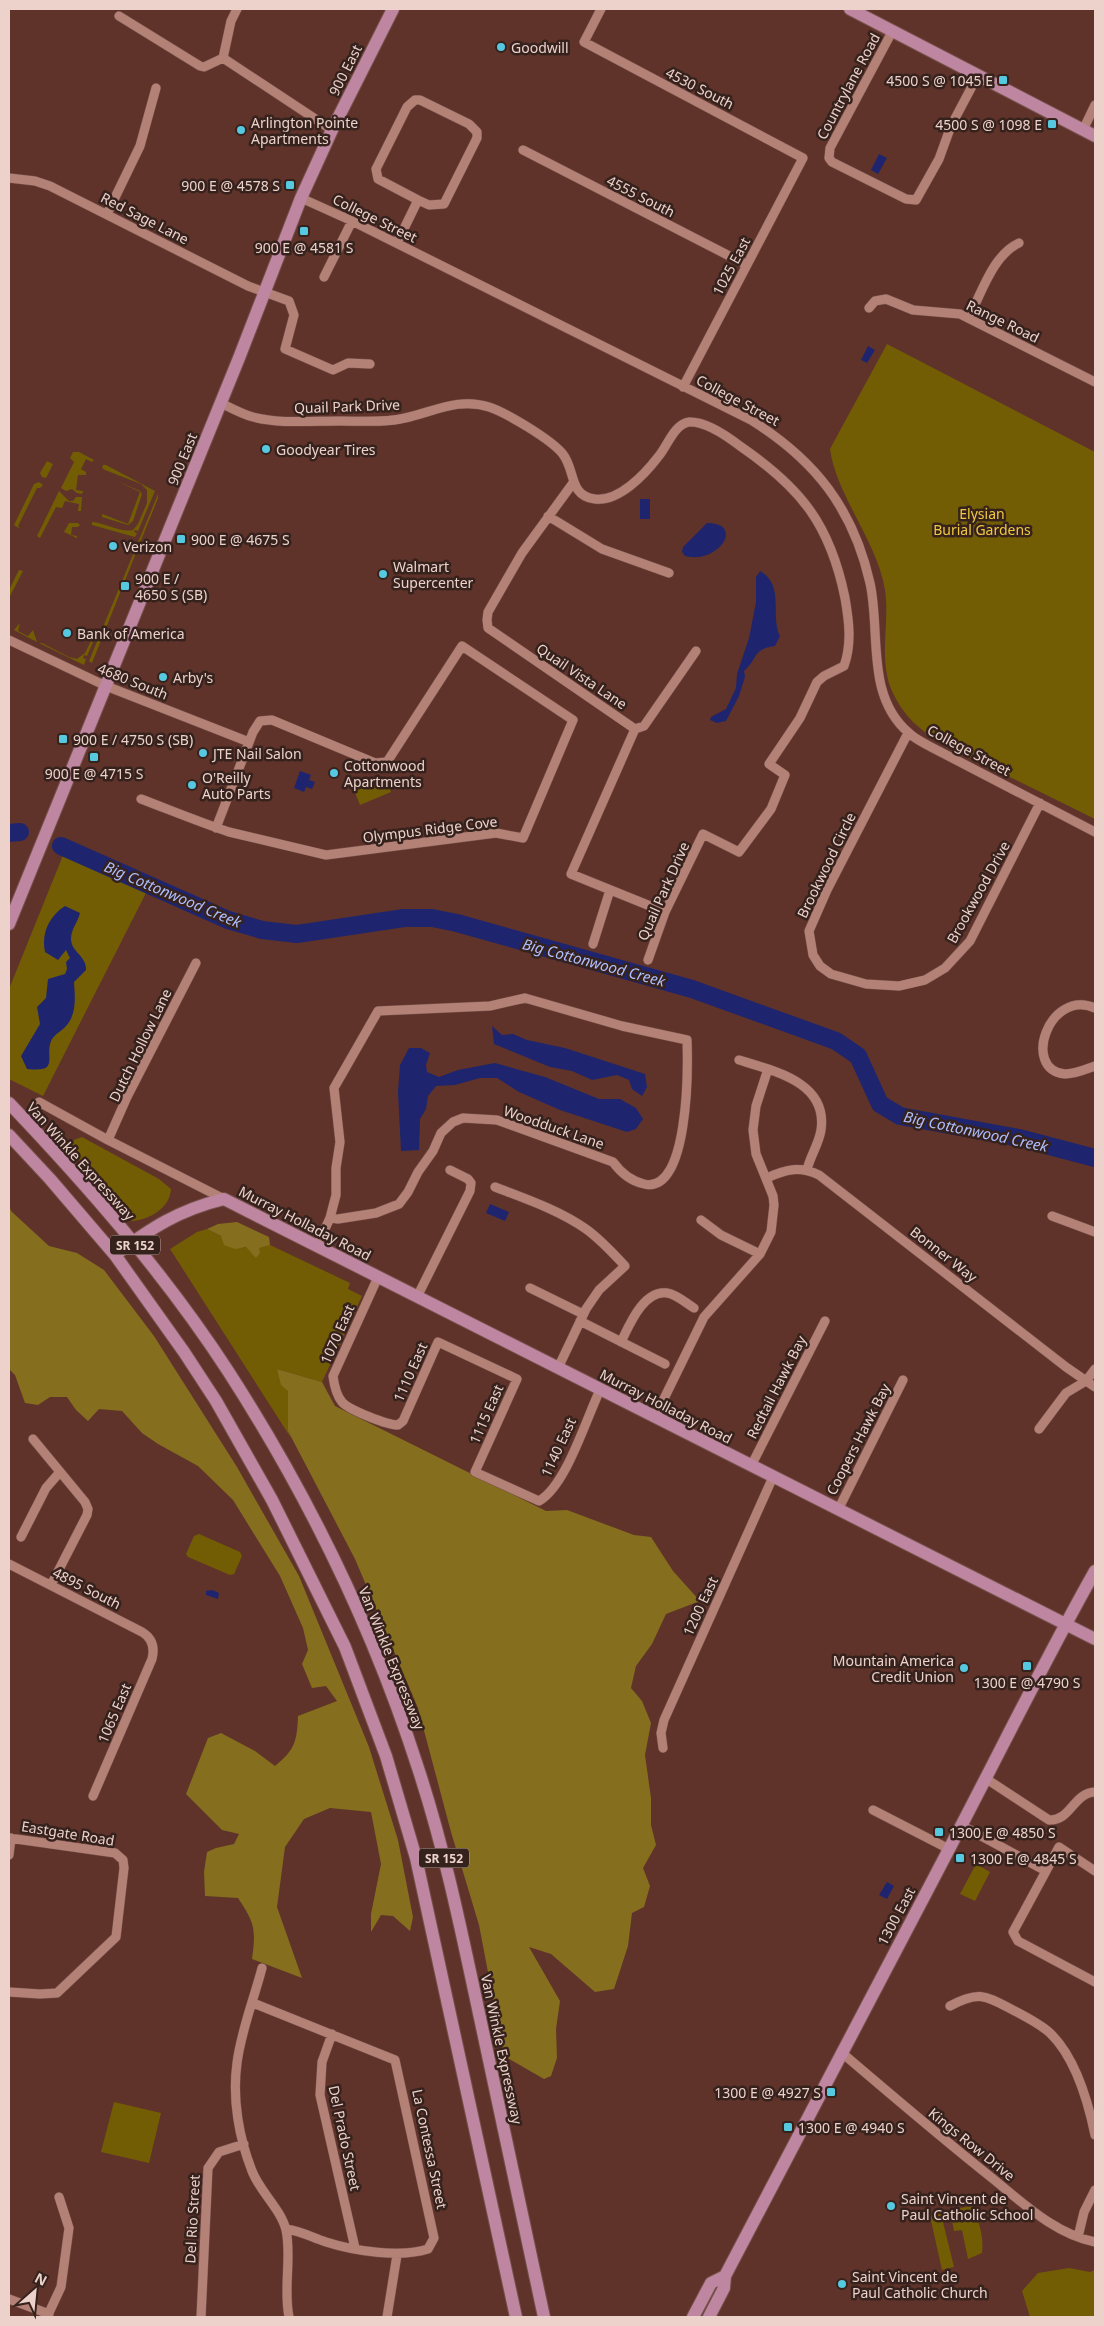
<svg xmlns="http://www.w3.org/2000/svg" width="1104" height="2326" font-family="'Noto Sans',sans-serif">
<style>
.green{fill:#735d04}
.forest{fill:#856e1e}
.water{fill:#1e256e}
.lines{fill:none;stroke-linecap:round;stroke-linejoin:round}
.river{stroke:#1e256e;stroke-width:18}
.minor-casing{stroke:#75504a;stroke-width:10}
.major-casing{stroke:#75504a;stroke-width:14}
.minor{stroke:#b38176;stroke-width:9}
.major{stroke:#be86a0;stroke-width:12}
.poi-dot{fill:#56c9e0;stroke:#36221d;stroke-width:2}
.labels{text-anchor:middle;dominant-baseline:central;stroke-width:5;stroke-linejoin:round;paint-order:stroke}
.shield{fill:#36221d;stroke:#b69c97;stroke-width:1}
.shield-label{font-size:12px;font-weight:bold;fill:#edd1cb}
.poi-label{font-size:14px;fill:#edd1cb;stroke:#36221d;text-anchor:start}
.street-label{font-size:14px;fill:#edd1cb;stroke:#36221d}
.park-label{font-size:14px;fill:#f0c93e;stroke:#36221d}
.water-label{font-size:15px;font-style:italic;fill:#aebfff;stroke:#36221d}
</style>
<rect width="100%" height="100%" fill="#5f332a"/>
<path class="green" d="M887 344 1095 452V819L941 743C918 728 904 717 892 691 878 659 890 624 885 590 878 543 836 495 830 449Z
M73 452H79L94 460 92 462 86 459 81 469 86 472V475H78L76 490 83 491 82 494 77 493 72 489 66 491 61 488 74 462 70 458Z
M47 461 53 464 46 478 42 477 40 473Z
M103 465H106L155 491 138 531 135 530 134 532 137 533 135 537 92 525V522C105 523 121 533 133 530L138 524 147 503V490L141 484 105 470 102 468Z
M117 481 140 491 142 494 133 521 128 525 102 517V514L128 524 140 492Z
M39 482 43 485 40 488H37L18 526 20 529 14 525 34 484Z
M59 491 69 501H73L76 497H82L81 511H78L79 504 65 501 62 508 56 507 40 538 37 536Z
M158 494V498L92 663 89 661Z
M69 523H78L80 525 78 527H72L71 535 77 536V538L64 532Z
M19 570 23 571 9 598V590Z
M20 623 18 631 28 636 33 630 37 642 14 630Z
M91 641 93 642 87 656 84 655 83 658 86 659 84 665 39 643H42L69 657 77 659 85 653Z
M385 777 391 792 360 805 354 790Z
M66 848 149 887 43 1096 9 1079V989Z
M82 1137 159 1179 171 1189C170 1208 149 1220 132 1221 109 1201 85 1173 70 1146L74 1140Z
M207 1229 221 1236 235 1248C247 1246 258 1249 270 1245L350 1283 348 1289 362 1296 322 1382 277 1369 288 1391V1431L291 1438 170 1249 197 1232Z
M199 1534 240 1552 242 1556 234 1574 230 1575 188 1557 186 1554 194 1536Z
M976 1864 990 1872 975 1901 960 1894Z
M114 2102 161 2113 149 2163 101 2152Z
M972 2206C979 2222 984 2235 982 2253L968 2259 962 2230 954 2231 950 2210Z
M941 2214 954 2267 942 2270 930 2216Z
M1069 2268 1090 2272 1095 2270V2317H1030L1022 2291 1038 2273Z"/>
<path class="forest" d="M9 1205 11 1211 49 1246 77 1253 104 1270 154 1336 237 1467 299 1576 369 1747 398 1840 413 1917 410 1931 393 1916 381 1915 371 1932V1914L381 1864 371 1812 330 1808 304 1819 285 1847 277 1907 302 1978 252 1959C256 1930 255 1923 238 1898L205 1896 204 1872 207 1852 216 1848 234 1844 239 1834 222 1830 186 1794 208 1738 221 1733 255 1751 275 1766C295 1750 297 1741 298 1716L337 1701 326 1686 312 1688 302 1664 308 1650 303 1628 280 1576 233 1500 198 1466 158 1444 142 1433 122 1411 99 1409 88 1421 76 1410 67 1397H50L38 1405 25 1403 15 1375 9 1369Z
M237 1222 269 1237 270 1245 259 1248 260 1253 256 1258 246 1247 235 1249 224 1245 221 1236 207 1229 218 1224Z
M277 1369 322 1382 335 1406 546 1511 567 1510 634 1535 651 1537 673 1571 700 1601 666 1614 652 1644 636 1666 631 1688 642 1701 651 1723 645 1755 651 1798V1825L656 1845 643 1868 650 1886 644 1907 632 1913 628 1946 614 1989 595 1992 551 1954 529 1947 560 2001 556 2029 557 2058 551 2076 544 2079 504 2056 479 1925 451 1832 418 1708 355 1559 288 1431V1391L281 1385Z"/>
<path class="water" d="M879 154 887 158 878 174 871 170Z
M868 346 875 350 867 363 861 360Z
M640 499H650V519H640Z
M707 523C746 523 718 565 685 556L682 552 683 547Z
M760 571C785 584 770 617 780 636L775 646C752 649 758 659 744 671L745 677 739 696 726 721 717 723 710 720 711 717 726 709 736 688 737 674 749 638 756 602V577Z
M300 771 311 775 309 780 315 782 312 789 306 787 304 792 294 788Z
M65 906 80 913C78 922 71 929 71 939 71 952 87 956 86 970L74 982C75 996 77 1014 66 1026 62 1031 56 1033 52 1039 43 1056 62 1073 27 1069L21 1056 40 1024 37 1007 46 998 48 979 65 974 67 969 66 962 70 958 66 950 58 960 45 952C41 934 49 916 65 906Z
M492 1026 502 1035 513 1034 527 1040 565 1048 645 1074 647 1087 642 1096 632 1089 629 1080 617 1075 592 1080 572 1071 550 1067 494 1044Z
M409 1048H421L430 1053 426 1065 427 1072 439 1077 458 1070 495 1063 545 1077 599 1099H620L636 1108 643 1119 636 1129 627 1132 560 1110 519 1092 497 1078H480L455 1085 436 1086 428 1096 426 1109 420 1119 419 1150 401 1151 398 1092 400 1065Z
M490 1204 509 1212 505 1221 486 1213Z
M212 1590 219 1593 218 1599 206 1595V1591Z
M887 1882 894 1886 887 1899 879 1895Z"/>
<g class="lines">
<path class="river" d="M9 833 20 832
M61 846 228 920 262 930 297 934 404 918H432L457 923 692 989 836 1041 858 1056 880 1104 900 1116 1019 1138 1095 1158"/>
<g class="minor-casing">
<path id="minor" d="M601 9 584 42 803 158 683 387
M119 16 200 66 204 67 223 58
M893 30 830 148 829 158 832 162 906 199 916 200 939 159 951 126 978 75
M223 58 332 130
M223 58 231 21 237 9
M1083 130 1095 105
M523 150 747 265
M9 178 35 181 50 186 248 286 289 301 294 315 285 349 333 370 348 363 370 364
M301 198 352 221 751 420C815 460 853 508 870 583 881 632 865 696 909 733 915 739 924 743 931 747L1095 832
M107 214 140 146 156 88
M397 243 418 200 429 205 444 204 477 138V132L469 124 420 100H415L407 107 376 169 378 179 418 200
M324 277 352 221
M869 308 875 301 886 299 913 310 960 314 1095 382
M969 317C982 292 993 255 1019 243
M221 403C231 408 242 414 253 417 280 424 311 421 339 421 361 421 384 423 405 418 433 412 459 397 489 407 507 413 550 439 562 453 576 469 568 496 595 499 619 502 645 474 658 457 667 447 674 424 689 422 706 421 727 436 740 446 801 488 830 524 845 598 849 621 852 644 844 666L824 676 817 682 800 718 769 764 785 775 771 809 739 852 703 834 665 912 648 960
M573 483 522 553 488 612 487 620 488 628 635 729
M548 516 602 549 669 573
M9 640 106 686 249 742
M635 729 571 874 665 912
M635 729 644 726 696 651
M908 733 827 890 809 931 813 955 820 966 831 974 866 984 899 986 925 980 945 968 970 941 1040 803
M141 799C170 810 199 822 229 832L326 855 496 833 523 838 573 720 462 646 387 762 375 763 272 720 260 721 253 732 216 828
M593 944 610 890
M1095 1008C1049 988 1021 1070 1065 1074 1076 1074 1086 1069 1095 1066
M739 1060C774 1071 828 1082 821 1130 819 1144 810 1156 807 1170
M39 1102 108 1140 224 1199
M108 1140 127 1097 196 963
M767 1178C786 1169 800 1166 819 1175L1066 1367 1095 1387
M495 1187C526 1199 559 1210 586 1229 600 1239 613 1253 625 1266L599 1290 586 1309 558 1368
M1052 1216 1095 1232
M701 1220 721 1235 760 1254
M317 1246 330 1218 336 1195V1168L340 1142 334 1088 378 1011 490 1006 525 998 622 1026 687 1040C688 1068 689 1195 644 1184 631 1181 621 1173 613 1162L497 1120 463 1118 453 1122 441 1133 433 1151 418 1172 408 1192 399 1204 376 1213 338 1219 330 1218
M378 1277 333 1376C334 1384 337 1396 342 1402 349 1410 387 1425 398 1425L403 1421 438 1342 517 1379 475 1472 539 1501C566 1486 586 1419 600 1390
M530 1288 583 1314
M417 1297 470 1191 471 1183 468 1179 450 1170
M580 1321 665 1364
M621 1342C629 1326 643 1290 667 1293 676 1294 686 1303 694 1308
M655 1417 704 1317 760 1254 771 1232 774 1205 773 1196 756 1154 753 1130 756 1106 768 1069
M1039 1429 1066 1393 1086 1381 1095 1369
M33 1439 85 1502 88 1509 87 1515 51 1585
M751 1466 825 1321
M838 1510 903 1380
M21 1537 46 1488 60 1472
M9 1564 142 1632C152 1638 155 1647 152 1659L93 1796
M663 1748 661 1733 664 1720 773 1477
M985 1778 1049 1820C1071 1821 1073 1793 1095 1792
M873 1810 949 1849
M961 1825 1046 1871
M9 1838 115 1853 123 1860 124 1868 116 1937 57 1993 40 1994 9 1992
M9 1855 11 1838
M1095 1871 1059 1847 1013 1932 1018 1941 1095 1982
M262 1968C254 1999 241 2031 237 2063 232 2099 239 2138 252 2171 260 2192 281 2209 286 2230 292 2257 283 2288 289 2317
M253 2003 395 2060 434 2238 428 2249C400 2258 354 2251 326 2242 311 2237 301 2231 286 2229
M950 2006C978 1991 984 1995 1011 2009 1024 2016 1039 2023 1050 2033 1076 2058 1088 2101 1095 2135
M332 2034 322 2062 320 2095 355 2248
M841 2052C889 2093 937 2134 987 2174 1020 2200 1052 2233 1095 2242
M1078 2237 1084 2212 1095 2190
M9 2299 49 2314
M47 2317 61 2287 69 2228 59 2197
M201 2317 208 2168 219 2152 244 2144
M387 2317 397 2255"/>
</g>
<g class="major-casing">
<path id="major" d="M850 9 1095 136
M9 924 239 358 301 198 332 130 393 9
M9 1103C88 1186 165 1274 228 1371 308 1495 373 1628 418 1768 445 1850 462 1934 480 2018 501 2118 522 2218 544 2317
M9 1135 50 1179 115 1255 184 1352 216 1401 272 1500 345 1647 386 1756 416 1858 516 2317
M115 1255C151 1228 179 1210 224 1199L1095 1639
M693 2317 711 2283 725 2276
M709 2317 724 2288 725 2276C798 2134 874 1993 948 1851 997 1758 1043 1663 1095 1571"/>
</g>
<use href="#minor" class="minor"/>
<use href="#major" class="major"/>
</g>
<g class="poi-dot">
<circle cx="501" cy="47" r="5"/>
<rect x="998" y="75" width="10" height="10" rx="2.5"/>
<rect x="1047" y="119" width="10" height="10" rx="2.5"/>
<circle cx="241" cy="130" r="5"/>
<rect x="285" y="180" width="10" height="10" rx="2.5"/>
<rect x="299" y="226" width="10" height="10" rx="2.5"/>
<circle cx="266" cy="449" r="5"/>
<rect x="176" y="534" width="10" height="10" rx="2.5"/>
<circle cx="113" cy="546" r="5"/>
<circle cx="383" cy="574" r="5"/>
<rect x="120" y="581" width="10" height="10" rx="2.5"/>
<circle cx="67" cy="633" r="5"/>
<circle cx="163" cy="677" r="5"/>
<rect x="58" y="734" width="10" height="10" rx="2.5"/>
<circle cx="203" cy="753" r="5"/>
<rect x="89" y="752" width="10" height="10" rx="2.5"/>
<circle cx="334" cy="773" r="5"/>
<circle cx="192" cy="785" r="5"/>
<rect x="1022" y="1661" width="10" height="10" rx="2.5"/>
<circle cx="964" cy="1668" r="5"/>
<rect x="934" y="1827" width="10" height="10" rx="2.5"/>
<rect x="955" y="1853" width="10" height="10" rx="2.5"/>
<rect x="826" y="2087" width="10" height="10" rx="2.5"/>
<rect x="783" y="2122" width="10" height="10" rx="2.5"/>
<circle cx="891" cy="2206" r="5"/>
<circle cx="842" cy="2284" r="5"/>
</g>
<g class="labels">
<g class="shield">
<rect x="110" y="1235.5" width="50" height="19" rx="4"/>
<rect x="419" y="1848.5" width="50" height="19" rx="4"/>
</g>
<g class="shield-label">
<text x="135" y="1245">SR 152</text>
<text x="444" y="1858">SR 152</text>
</g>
<g class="poi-label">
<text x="511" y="47">Goodwill</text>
<text x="993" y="80" text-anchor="end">4500 S @ 1045 E</text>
<text x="251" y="122">Arlington Pointe<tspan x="251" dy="16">Apartments</tspan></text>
<text x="1042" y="124" text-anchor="end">4500 S @ 1098 E</text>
<text x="280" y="185" text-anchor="end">900 E @ 4578 S</text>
<text x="304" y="247" text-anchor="middle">900 E @ 4581 S</text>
<text x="276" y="449">Goodyear Tires</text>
<text x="191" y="539">900 E @ 4675 S</text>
<text x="123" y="546">Verizon</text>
<text x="393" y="566">Walmart<tspan x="393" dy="16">Supercenter</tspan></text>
<text x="135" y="578">900 E /<tspan x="135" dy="16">4650 S (SB)</tspan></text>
<text x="77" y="633">Bank of America</text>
<text x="173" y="677">Arby's</text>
<text x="73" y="739">900 E / 4750 S (SB)</text>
<text x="213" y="753">JTE Nail Salon</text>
<text x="344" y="765">Cottonwood<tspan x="344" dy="16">Apartments</tspan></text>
<text x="94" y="773" text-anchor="middle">900 E @ 4715 S</text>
<text x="202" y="777">O'Reilly<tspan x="202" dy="16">Auto Parts</tspan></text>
<text x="954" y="1660" text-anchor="end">Mountain America<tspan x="954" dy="16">Credit Union</tspan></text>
<text x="1027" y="1682" text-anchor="middle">1300 E @ 4790 S</text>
<text x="949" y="1832">1300 E @ 4850 S</text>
<text x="970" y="1858">1300 E @ 4845 S</text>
<text x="821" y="2092" text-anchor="end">1300 E @ 4927 S</text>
<text x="798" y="2127">1300 E @ 4940 S</text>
<text x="901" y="2198">Saint Vincent de<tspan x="901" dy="16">Paul Catholic School</tspan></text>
<text x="852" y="2276">Saint Vincent de<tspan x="852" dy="16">Paul Catholic Church</tspan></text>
</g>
<g class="street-label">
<text transform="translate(345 70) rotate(-63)">900 East</text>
<text transform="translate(848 86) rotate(-62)">Countrylane Road</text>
<text transform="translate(700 88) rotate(27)">4530 South</text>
<text transform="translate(641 196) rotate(27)">4555 South</text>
<text transform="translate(145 218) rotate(27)">Red Sage Lane</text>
<text transform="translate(375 218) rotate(26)">College Street</text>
<text transform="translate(731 266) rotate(-62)">1025 East</text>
<text transform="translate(1003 321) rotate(26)">Range Road</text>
<text transform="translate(738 400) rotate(28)">College Street</text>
<text transform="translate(347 406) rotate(-2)">Quail Park Drive</text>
<text transform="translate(182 459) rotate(-68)">900 East</text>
<text transform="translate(582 676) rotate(34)">Quail Vista Lane</text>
<text transform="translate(133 681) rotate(22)">4680 South</text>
<text transform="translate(969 750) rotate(28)">College Street</text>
<text transform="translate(430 829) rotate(-7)">Olympus Ridge Cove</text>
<text transform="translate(826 865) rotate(-64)">Brookwood Circle</text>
<text transform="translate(663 891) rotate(-66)">Quail Park Drive</text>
<text transform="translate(978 892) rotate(-61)">Brookwood Drive</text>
<text transform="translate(140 1045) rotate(-64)">Dutch Hollow Lane</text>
<text transform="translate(554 1127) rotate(19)">Woodduck Lane</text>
<text transform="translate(81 1161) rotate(48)">Van Winkle Expressway</text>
<text transform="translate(305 1223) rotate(27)">Murray Holladay Road</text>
<text transform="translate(944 1254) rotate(38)">Bonner Way</text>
<text transform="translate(337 1334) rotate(-66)">1070 East</text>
<text transform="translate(410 1372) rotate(-66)">1110 East</text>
<text transform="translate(776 1387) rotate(-63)">Redtail Hawk Bay</text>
<text transform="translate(666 1406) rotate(27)">Murray Holladay Road</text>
<text transform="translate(486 1414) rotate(-66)">1115 East</text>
<text transform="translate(858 1439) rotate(-63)">Coopers Hawk Bay</text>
<text transform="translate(558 1447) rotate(-65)">1140 East</text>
<text transform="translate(87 1588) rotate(27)">4895 South</text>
<text transform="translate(700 1606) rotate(-65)">1200 East</text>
<text transform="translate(392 1658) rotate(68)">Van Winkle Expressway</text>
<text transform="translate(114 1713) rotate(-67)">1065 East</text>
<text transform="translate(68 1833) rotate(9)">Eastgate Road</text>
<text transform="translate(896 1916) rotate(-62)">1300 East</text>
<text transform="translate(502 2049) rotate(78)">Van Winkle Expressway</text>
<text transform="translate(345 2138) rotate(78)">Del Prado Street</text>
<text transform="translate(972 2144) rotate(39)">Kings Row Drive</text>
<text transform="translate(430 2149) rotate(78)">La Contessa Street</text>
<text transform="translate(192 2219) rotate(-87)">Del Rio Street</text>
</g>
<g class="park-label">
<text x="982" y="513">Elysian<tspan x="982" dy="16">Burial Gardens</tspan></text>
</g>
<g class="water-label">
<text transform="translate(173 894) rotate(23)">Big Cottonwood Creek</text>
<text transform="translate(594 962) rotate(15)">Big Cottonwood Creek</text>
<text transform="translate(976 1131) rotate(12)">Big Cottonwood Creek</text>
</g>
</g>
<rect width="1104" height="2326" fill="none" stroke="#edd1cb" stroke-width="20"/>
<g transform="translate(35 2291) rotate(27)" stroke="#36221d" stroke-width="4" paint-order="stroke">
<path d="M0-4L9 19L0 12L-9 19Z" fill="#edd1cb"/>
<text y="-8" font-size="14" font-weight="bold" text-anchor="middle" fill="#edd1cb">N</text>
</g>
</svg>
